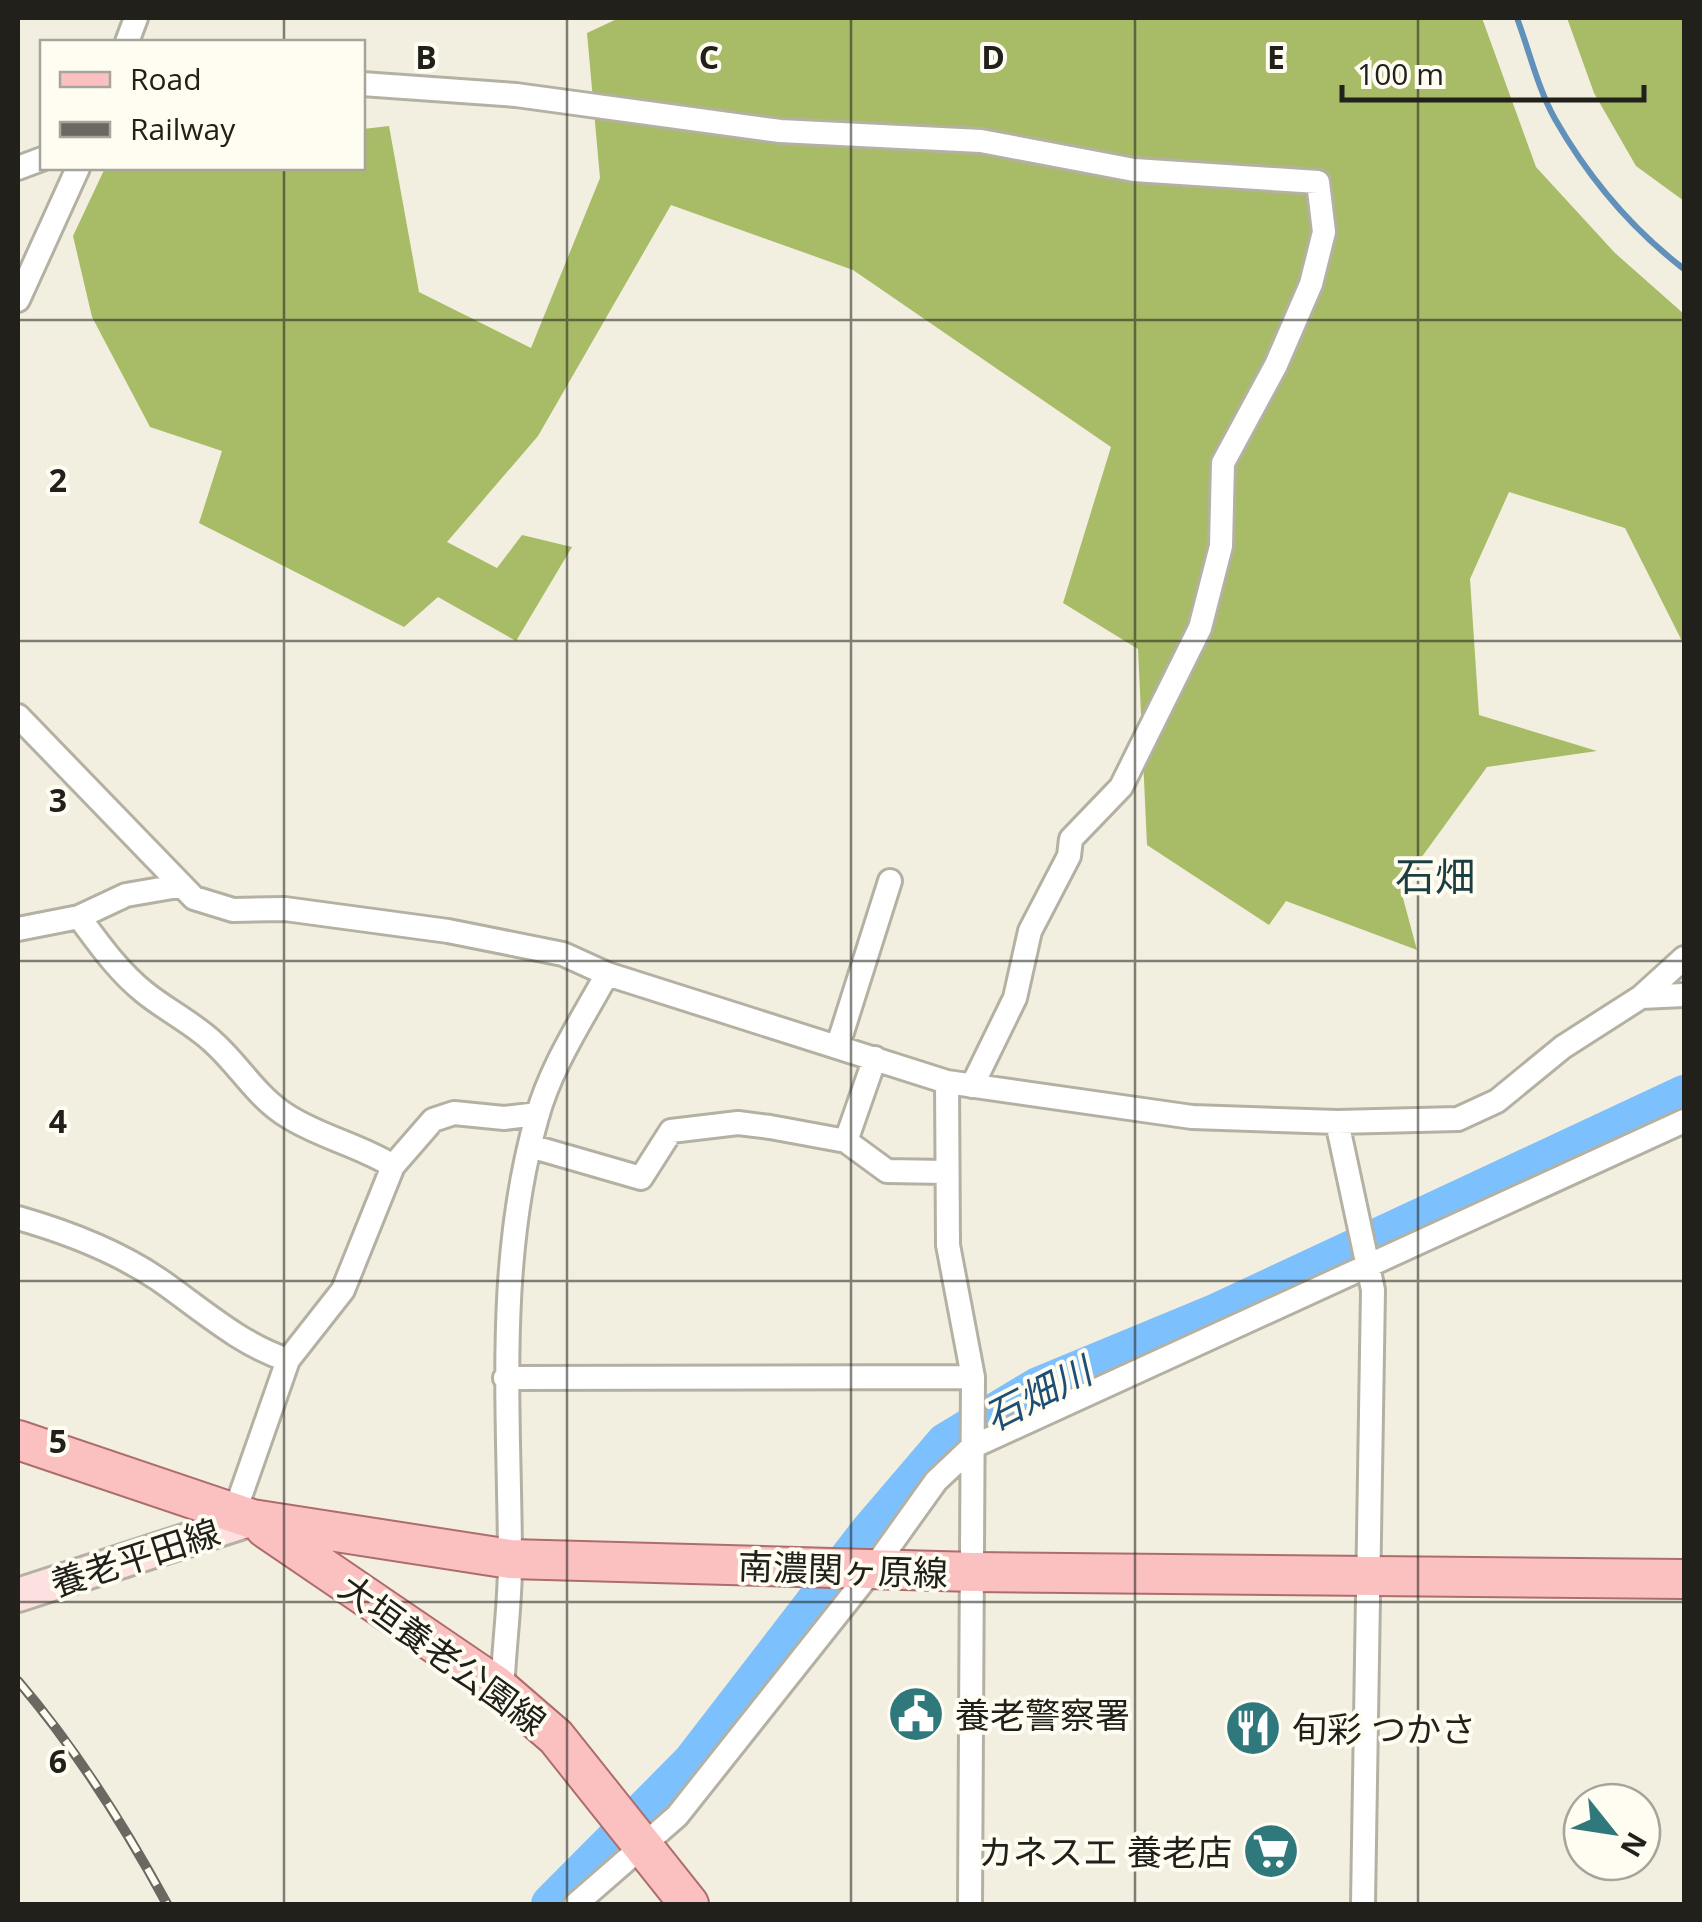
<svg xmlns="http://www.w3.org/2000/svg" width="1702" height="1922" font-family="'Open Sans','Noto Sans JP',sans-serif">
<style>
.forest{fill:#a8bb67}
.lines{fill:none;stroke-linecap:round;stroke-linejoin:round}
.stream{stroke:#6190ba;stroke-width:6}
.river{stroke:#7dc0fe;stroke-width:38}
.street-casing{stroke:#b4b1a3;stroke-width:28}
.secondary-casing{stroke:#b4b1a3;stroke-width:38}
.primary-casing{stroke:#ad6d6c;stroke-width:42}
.street{stroke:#fff;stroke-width:22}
.secondary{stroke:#fde0e0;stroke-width:32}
.primary{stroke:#fbc1c1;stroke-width:38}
.rail-casing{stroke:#6a6860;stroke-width:10}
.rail{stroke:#fffcf1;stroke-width:6;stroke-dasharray:19;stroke-linecap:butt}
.grid{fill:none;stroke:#21201b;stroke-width:2.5;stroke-opacity:0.55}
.labels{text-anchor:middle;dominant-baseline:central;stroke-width:8;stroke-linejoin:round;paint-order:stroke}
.street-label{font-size:35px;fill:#21201b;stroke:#fffcf1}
.poi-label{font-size:35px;fill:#21201b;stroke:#fffcf1;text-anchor:start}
.water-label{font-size:38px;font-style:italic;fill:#1e4e76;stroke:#fffcf1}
.quarter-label{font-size:40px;fill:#1c3e40;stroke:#fffcf1}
.grid-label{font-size:32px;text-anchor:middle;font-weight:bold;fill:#21201b;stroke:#fffcf1;stroke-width:8;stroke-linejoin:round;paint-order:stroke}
</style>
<rect width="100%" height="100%" fill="#f2efe1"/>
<path class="forest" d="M619 18H1482L1536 167 1615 253 1684 314V645L1625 528 1509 492 1470 579 1479 715 1597 751 1487 767 1400 887 1417 950 1286 901 1269 925 1147 845 1138 649 1063 603 1111 447 853 270 671 205 538 436 447 542 497 568 522 535 572 547 516 641 438 597 404 627 199 523 222 451 150 427 92 317 73 236 105 168H362L363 129 389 126 419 292 531 348 600 178 587 33Z
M1567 18H1684V201L1636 166 1594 93Z"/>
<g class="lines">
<path class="stream" d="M1517 18C1529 50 1538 89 1555 119 1588 177 1632 229 1684 269"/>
<path class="river" d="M550 1904 691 1762 869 1531 945 1442 1038 1386 1217 1312 1684 1094"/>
<g class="street-casing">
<path id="street" d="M127 42 136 18
M362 84 516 95 780 131 981 141 1134 170 1318 182 1324 232 1311 284 1276 365 1223 463 1221 546 1200 628 1121 787 1071 839 1069 856 1030 931 1015 998 972 1086
M18 168 42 159
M18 300 78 168
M18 716 194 898 233 910 285 909 448 931 563 954 607 974 947 1082 1192 1117 1337 1122 1458 1119 1497 1101 1563 1047 1641 997 1684 958
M79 917C99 944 118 971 144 992 166 1010 193 1023 213 1042 240 1066 257 1098 289 1117 323 1138 359 1145 393 1166
M18 929 79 917 126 895 178 886
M1641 997 1684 995
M838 1045 890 881
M947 1082 948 1245 973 1377 970 1904
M1337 1122 1373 1290 1363 1904
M846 1141 875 1058
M530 1146 641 1178 671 1131 738 1123 770 1127 846 1141 887 1171 946 1172
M18 1218C67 1232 115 1250 158 1279 200 1308 239 1344 288 1360
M505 1378 973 1377
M234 1514 288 1360 343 1290 393 1166 433 1120 454 1113 504 1118 538 1114
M497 1686 503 1676C505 1636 511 1595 510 1554 509 1407 496 1261 537 1117 551 1066 582 1020 607 974
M576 1904 677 1816 873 1569 936 1481 972 1447 1684 1121"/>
</g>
<g class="secondary-casing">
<path id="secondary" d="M18 1595 252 1519"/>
</g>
<g class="primary-casing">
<path id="primary" d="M18 1440 252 1519 510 1559 974 1572 1684 1579
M265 1528 497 1686 556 1737 689 1904"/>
</g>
<use href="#street" class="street"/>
<use href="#secondary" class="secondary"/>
<use href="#primary" class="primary"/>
<g class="rail-casing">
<path id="rail" d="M18 1681C77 1750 124 1825 167 1904"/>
</g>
<use href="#rail" class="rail"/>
</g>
<path class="grid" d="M284 18V42M567 18V1904M851 18V1904M1135 18V1904M1418 18V1904M284 168V1904M18 320H1684M18 641H1684M18 961H1684M18 1281H1684M18 1602H1684"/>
<defs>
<g id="civic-disc" transform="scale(2.875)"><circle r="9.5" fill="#2f787c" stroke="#fffcf1"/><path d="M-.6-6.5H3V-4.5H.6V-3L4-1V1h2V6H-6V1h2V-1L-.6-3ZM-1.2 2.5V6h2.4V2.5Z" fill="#fff"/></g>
<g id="restaurant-disc" transform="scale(2.875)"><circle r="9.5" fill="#2f787c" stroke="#fffcf1"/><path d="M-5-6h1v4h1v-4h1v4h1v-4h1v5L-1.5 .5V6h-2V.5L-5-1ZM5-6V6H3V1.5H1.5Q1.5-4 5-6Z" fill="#fff"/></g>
<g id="supermarket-disc" transform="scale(2.875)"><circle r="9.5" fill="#2f787c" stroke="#fffcf1"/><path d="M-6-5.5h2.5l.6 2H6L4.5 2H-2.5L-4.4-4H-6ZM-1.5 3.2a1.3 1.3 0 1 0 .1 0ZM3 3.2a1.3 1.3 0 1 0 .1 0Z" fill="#fff"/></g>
</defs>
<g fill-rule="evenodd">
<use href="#civic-disc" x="916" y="1714"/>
<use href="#restaurant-disc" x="1253" y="1728"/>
<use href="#supermarket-disc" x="1271" y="1851"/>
</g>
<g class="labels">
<g class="street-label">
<text transform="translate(135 1557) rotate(-18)">養老平田線</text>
<text transform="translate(843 1569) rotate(2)">南濃関ヶ原線</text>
<text transform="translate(443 1654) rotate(36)">大垣養老公園線</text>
</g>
<g class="poi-label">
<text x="955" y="1714">養老警察署</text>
<text x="1292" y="1728">旬彩 つかさ</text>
<text x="1232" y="1851" text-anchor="end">カネスエ 養老店</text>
</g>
<g class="water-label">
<text transform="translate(1037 1393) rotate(-27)">石畑川</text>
</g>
<g class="quarter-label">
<text x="1435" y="875">石畑</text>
</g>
</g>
<g class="grid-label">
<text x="426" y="69">B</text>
<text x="709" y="69">C</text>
<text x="993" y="69">D</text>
<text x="1276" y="69">E</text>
<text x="58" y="492">2</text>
<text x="58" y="812">3</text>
<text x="58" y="1133">4</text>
<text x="58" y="1453">5</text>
<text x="58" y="1773">6</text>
</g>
<rect width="1702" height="1922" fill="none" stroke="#21201b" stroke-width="40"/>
<rect x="40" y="40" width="325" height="130" fill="#fffcf1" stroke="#a6a49b" stroke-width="2.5"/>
<rect x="60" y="72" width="50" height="15" fill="#fbc1c1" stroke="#a6a49b" stroke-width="2.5"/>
<text x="130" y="90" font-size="30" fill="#21201b">Road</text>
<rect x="60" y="122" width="50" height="15" fill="#6a6860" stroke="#a6a49b" stroke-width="2.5"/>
<text x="130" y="140" font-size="30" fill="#21201b">Railway</text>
<g transform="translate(1612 1832) rotate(120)"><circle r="48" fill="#fffcf1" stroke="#a6a49b" stroke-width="2.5"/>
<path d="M0-8L18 38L0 25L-18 38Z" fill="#2f787c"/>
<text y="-15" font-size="28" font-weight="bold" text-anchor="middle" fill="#21201b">N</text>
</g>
<path d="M1342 85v15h302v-15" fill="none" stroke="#21201b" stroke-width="5"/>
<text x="1357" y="85" font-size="30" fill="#21201b" stroke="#fffcf1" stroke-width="8" paint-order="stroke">100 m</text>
</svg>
